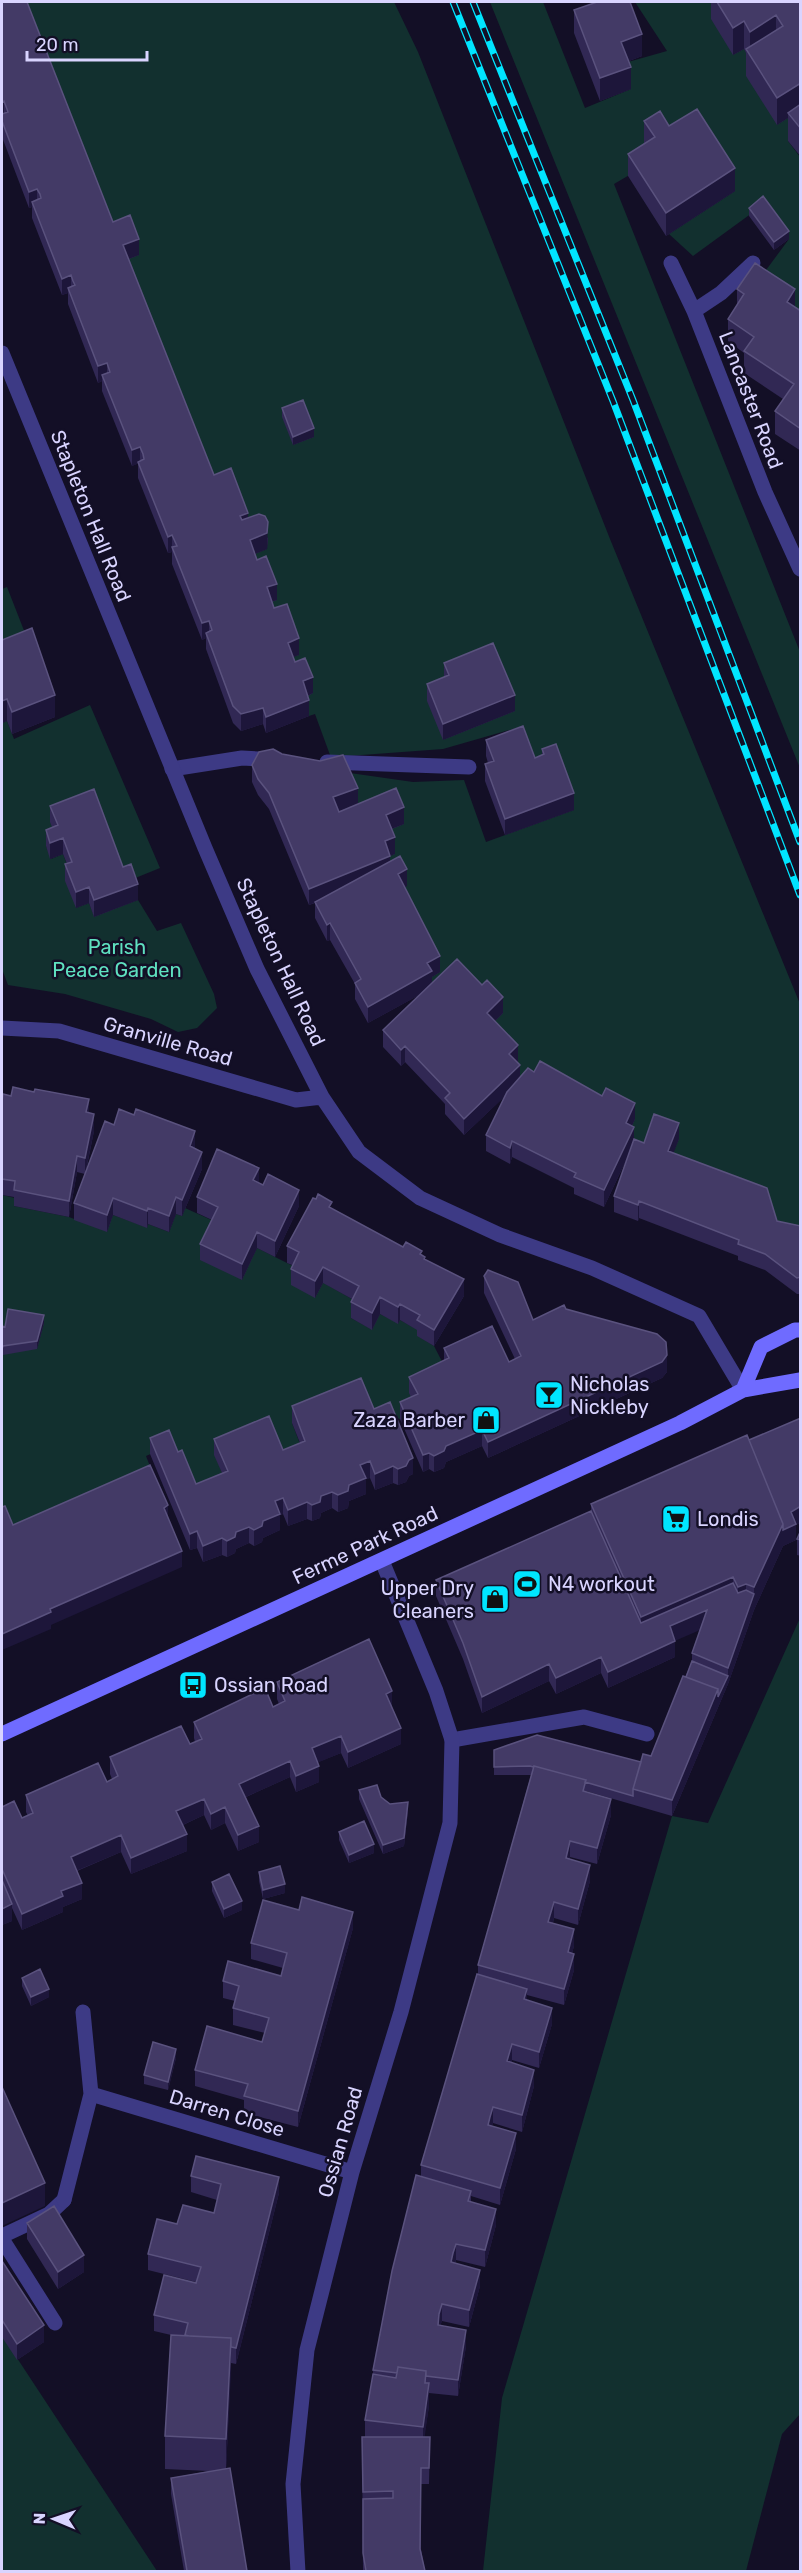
<svg xmlns="http://www.w3.org/2000/svg" width="802" height="2573" font-family="Rubik,sans-serif">
<style>
.green{fill:#12302f}
.lines{fill:none;stroke-linecap:round;stroke-linejoin:round}
.lane{stroke:#3d3a85;stroke-width:15}
.street{stroke:#3d3a85;stroke-width:15}
.secondary{stroke:#6f6bff;stroke-width:15}
.rail-casing{stroke:#00e5ff;stroke-width:7}
.rail{stroke:#130f26;stroke-width:4.5;stroke-dasharray:14;stroke-linecap:butt}
.wall{fill:#312854}
.shaded-wall{fill:#1d163a}
.building{fill:#433a66;stroke:#5a527e;stroke-width:1.5}
.labels{text-anchor:middle;dominant-baseline:central;stroke-width:5;stroke-linejoin:round;paint-order:stroke}
.street-label{font-size:20px;fill:#d9d4ff;stroke:#130f26}
.park-label{font-size:20px;fill:#5fe0c0;stroke:#130f26}
.poi-label{font-size:20px;fill:#d9d4ff;stroke:#130f26;text-anchor:start}
</style>
<rect width="100%" height="100%" fill="#130f26"/>
<path class="green" d="M19 2H394L418 52 610 539 800 1004V1242L668 1167 678 1139 644 1159 626 1139 634 1119 534 1089 509 1070 517 1061 432 988 333 813 343 772 413 782 464 780 486 842 574 810 535 774 520 727 443 749 348 756 330 755 315 714 309 716 288 659 299 654 267 603 276 600 250 556 267 549 268 538 214 492Z
M490 2H543L585 108 631 89 621 64 667 51 635 2H740L744 49 750 59 800 111 788 141 800 157V334L755 285 789 239 763 205 693 256 669 234 735 191 655 160 614 184 800 652V768Z
M7 587 32 651 2 663V589Z
M90 705 160 868 123 883 58 841 46 846 51 859 63 854 72 878 76 908 89 903 94 916 138 900 157 931 181 923 214 994 217 1008 197 1028 178 1032 151 1019 65 994 8 985 2 969V723L7 721 14 739Z
M2 1195 15 1198 14 1206 69 1217 106 1231 113 1215 146 1227 148 1224 169 1232 176 1214 182 1216 185 1208 218 1223 241 1280 257 1248 299 1269 359 1303 351 1318 371 1329 380 1314 398 1323 400 1320 420 1331 418 1336 434 1346 449 1375 418 1410 400 1419 393 1417 292 1423 305 1457 215 1455 228 1487 196 1500 169 1446 146 1456 155 1479 13 1541 2 1524Z
M800 1618V2414L782 2434 746 2571H483L502 2398 672 1816 708 1823Z
M2 2335 17 2358 157 2571H2Z"/>
<g class="lines">
<path class="lane" d="M327 762 469 767
M172 769 242 758 276 760
M452 1740 584 1717 647 1734
M2 2236 49 2214 64 2200
M2 2239 55 2323"/>
<path class="street" d="M671 263 694 311
M753 263 721 293 694 311 765 492 800 569
M2 353 205 848 257 969 322 1097 359 1152 420 1198 500 1235 592 1268 699 1316 743 1390
M2 1028 59 1031 296 1100 322 1097
M91 2094 352 2172
M64 2200 91 2094 83 2012
M298 2572 293 2484 307 2350 352 2172 401 2012 450 1823 452 1740 436 1691 382 1561"/>
<path class="secondary" d="M743 1390 761 1347 795 1330H800
M2 1734 680 1423 743 1390 800 1380"/>
<g class="rail-casing">
<path id="rail" d="M453 2 613 401 800 895
M473 2 633 400 800 842"/>
</g>
<use href="#rail" class="rail"/>
</g>
<path class="wall" d="M2 2 113 222 139 255 129 259 214 475 248 518 268 538 267 549 255 554 277 600 272 602 274 608 299 655 293 657 295 662 313 693 308 696 309 716 266 733 263 724 241 731 233 723 206 649V638L202 640 172 564V552L168 553 138 478V463L132 466 102 391V381L98 383 68 304V293L62 295 32 218V207L29 208 2 137Z
M711 2H801V157L788 141V118L777 125 746 76V53L744 49 733 55 711 19Z
M574 10 642 56 629 61 631 89 600 101 574 33Z
M644 121 669 126 735 191 666 236 628 176V154L644 144Z
M749 208 789 239 774 250 749 216Z
M737 289 795 308 801 311V451L775 434V411L783 399 744 373V353L728 341V319L737 305Z
M282 408 314 437 293 445 282 417Z
M2 640 55 717 12 734 7 721 2 723Z
M444 663 515 711 443 740 427 701V684L444 678Z
M486 740 535 758 542 755V749L574 810 505 835 485 781V764L488 763 486 756Z
M252 765 358 804 404 824 392 829 395 854 390 856V861L407 886 404 887 440 972 432 977V983L503 1013 495 1021 518 1062H517L520 1077 534 1072 635 1119 632 1126 634 1140 644 1143 679 1139 673 1153 777 1221 801 1226V1294H797L765 1270 738 1260V1256L639 1218 638 1221 614 1212V1196L629 1154 604 1207 574 1194V1188L512 1157 510 1164 486 1151V1135L505 1096 464 1135 445 1114V1104L405 1062 401 1066 383 1047V1030L421 994 368 1023 355 999V984L330 940 327 941 315 918V903L309 905 269 809 258 795 252 782Z
M50 806 123 867 138 900 94 917 89 903 76 908 65 881V864H67L63 854 50 859 46 846V830L52 827 50 822Z
M2 1102 89 1113 94 1131 86 1171 114 1125 195 1148 194 1149 202 1169 182 1216 176 1214 169 1232 148 1224 147 1228 113 1215 107 1232 74 1220V1203L85 1174 77 1172 69 1217 14 1206V1197L2 1195Z
M259 1183 299 1206 275 1257 257 1248 242 1280 200 1260V1244L212 1220 197 1213V1197Z
M332 1209 403 1247 422 1255 425 1260 464 1296 434 1346 417 1336V1330L400 1320 398 1324 380 1314 372 1330 351 1318V1302L352 1299 323 1283 315 1298 291 1285V1269L292 1265 287 1263V1246Z
M484 1276 533 1320 566 1309 667 1372 662 1378 488 1458 482 1446 446 1462 444 1468 434 1472 429 1469 423 1472 400 1419V1402L411 1397 409 1393V1377L444 1361V1348L509 1362 515 1359 484 1293Z
M44 1323 37 1349 3 1355 2 1358V1326L5 1327Z
M292 1406 374 1409 413 1474 409 1476 406 1482 398 1485 393 1483 375 1490 370 1478 366 1479V1494L349 1501 348 1508 338 1512 332 1508 321 1513 320 1518 312 1521 307 1519 288 1526 283 1514 280 1515V1530L263 1538 262 1542 254 1546 249 1543 236 1549 235 1553 227 1557 222 1555 203 1562 197 1548 190 1550 150 1454V1438L178 1452 196 1484 222 1473 214 1455V1439L283 1450 300 1443 292 1423Z
M801 1418V1522L796 1525V1540L783 1546 754 1610 728 1684 672 1816 586 1791 611 1815 597 1864 570 1857V1859L590 1881 578 1925 554 1918 553 1923 574 1946 572 1953 574 1970 564 2005 527 1995V2000L552 2024 539 2068 512 2060 511 2063 534 2086 522 2132 493 2123 492 2126 516 2149 500 2205 471 2196V2202L496 2225 485 2267 456 2260 455 2264 480 2286 469 2327 442 2321 440 2325 466 2346 458 2396 429 2393V2406L424 2437H430L429 2484H421V2550L425 2571H363L362 2437H365V2420L373 2376V2370L421 2177V2165L478 1974V1965L531 1775H494V1750L641 1762 651 1756 692 1661V1653L700 1629 675 1640V1657L608 1688 601 1673 556 1694 549 1681 482 1713 463 1659 436 1596V1580L591 1511V1504L749 1440Z
M801 1530V1556L797 1555V1539Z
M277 1682 392 1707 401 1744 348 1768 341 1753 318 1762 319 1782 296 1792 290 1777 246 1797 259 1842 238 1851 225 1823 211 1830 204 1815 183 1825 187 1851 131 1874 121 1852 77 1871 82 1899 63 1907V1912L22 1930 12 1908V1921L2 1925V1807L22 1818 28 1816 26 1812V1795L107 1782 112 1779 110 1774V1757L190 1744 195 1742 194 1738V1722L273 1707 279 1704 277 1699Z
M359 1790 381 1797 390 1804 408 1811 404 1846 383 1854 359 1799Z
M339 1832 374 1853 349 1863 339 1840Z
M259 1872 285 1893 263 1899 259 1881Z
M212 1882 242 1910 224 1918 212 1891Z
M353 1928 298 2127 244 2113V2100L195 2086V2070L262 2042 265 2033 233 2025V2008L235 2001 223 1998V1981L281 1976 283 1968 251 1959V1943Z
M22 1978 49 1997 31 2006 22 1986Z
M176 2058 168 2090 144 2084V2075Z
M191 2176 279 2193 236 2364 231 2363 226 2469 247 2571H184L171 2494V2478L209 2471 165 2469V2436L171 2335 154 2331V2315L196 2282 148 2270V2254L177 2224 214 2213 217 2200 191 2192Z
M27 2223 84 2272 58 2289 27 2239Z
M2 2261 44 2342 17 2360 2 2337Z"/>
<path class="shaded-wall" d="M776 15V43L750 55V32Z
M744 21V49L733 55V28Z
M642 34V56L621 64V42Z
M631 67V89L600 101V78Z
M801 83V111L788 113V118L777 125V98Z
M4 101V117L2 118V102Z
M735 168V191L666 236V213Z
M37 189V205L32 202V207L29 208V192Z
M789 231V239L774 250V242Z
M139 239V255L123 261V245Z
M71 275V291L68 288V293L62 295V279Z
M795 289V312L787 302Z
M107 363V379L102 375V381L98 383V366Z
M314 428V437L293 445V437Z
M140 447V463L132 466V450Z
M248 513V529L240 516Z
M268 522 267 549 250 556V540Z
M172 535V552L168 553V537Z
M277 584V600L267 603V587Z
M209 621V637L206 633V638L202 640V623Z
M299 638V655L288 659V643Z
M313 677V693L303 698V681Z
M55 695V717L12 734V712Z
M515 695V711L443 740V724Z
M7 699V721L2 723V701Z
M309 700V716L266 733V717Z
M263 708V724L241 731V714Z
M358 788V805L333 813V797Z
M574 793V810L505 835V819Z
M404 807V824L386 831V815Z
M395 837V854L385 858V841Z
M63 838V854L50 859V843Z
M390 856V872L309 905V889Z
M407 869V886L398 891V874Z
M138 884V900L94 917V900Z
M89 887V903L76 908V892Z
M330 923V940L327 941V925Z
M440 956V972L432 977V988L368 1023V1007L427 963Z
M503 997V1013L487 1029V1013Z
M518 1045V1062L509 1070V1054Z
M405 1046V1062L401 1066V1050Z
M520 1065V1082L464 1135V1119Z
M89 1099V1116L86 1112Z
M635 1103V1119L626 1139V1123Z
M94 1114V1131L85 1174V1158Z
M679 1123V1139L668 1167V1151Z
M634 1127V1143L604 1207V1190Z
M195 1131V1148L190 1163V1146Z
M512 1141V1157L510 1164V1148Z
M202 1152V1169L182 1216V1200Z
M77 1156V1172L69 1217V1201Z
M259 1168V1185L253 1180Z
M299 1190V1206L275 1257V1241Z
M176 1197V1214L169 1232V1216Z
M113 1198V1215L107 1232V1215Z
M639 1201V1218L638 1221V1205Z
M148 1208V1224L147 1228V1211Z
M257 1232V1248L242 1280V1264Z
M323 1267V1283L315 1298V1281Z
M464 1279V1296L434 1346V1330Z
M380 1297V1314L372 1330V1313Z
M400 1304V1320L398 1324V1307Z
M44 1315V1323L37 1349V1341Z
M667 1355V1372L662 1378 488 1458V1442Z
M482 1430V1446L446 1462 444 1468 434 1472V1456L446 1446Z
M429 1453V1469L423 1472V1455Z
M413 1458V1474L409 1476 406 1482 398 1485V1469L409 1460Z
M370 1461V1478L366 1479V1494L349 1501 348 1508 338 1512V1495L349 1485 360 1465Z
M393 1466V1483L375 1490V1474Z
M332 1492V1508L321 1513 320 1518 312 1521V1505L321 1496Z
M283 1498V1514L280 1515V1530L263 1538 262 1542 254 1546V1530L263 1521 275 1501Z
M307 1502V1519L288 1526V1510Z
M168 1505V1522L164 1508Z
M801 1506V1522L796 1525V1540L783 1546V1530L791 1512Z
M783 1524V1546L754 1610 728 1684 672 1816V1800L718 1689 728 1676V1668L754 1594V1587Z
M249 1527V1543L236 1549 235 1553 227 1557V1541L236 1532Z
M197 1531V1548L190 1550V1534Z
M222 1538V1555L203 1562V1546Z
M182 1551V1567L51 1625V1629L2 1650V1634L50 1609Z
M733 1577V1600L707 1627 670 1643 641 1640V1617Z
M746 1584V1607L738 1610V1587Z
M675 1641V1657L608 1688V1672Z
M601 1657V1673L556 1694V1678Z
M549 1664V1681L482 1713V1697Z
M392 1691V1708L386 1694Z
M401 1728V1744L348 1768V1752Z
M341 1736V1753L312 1765V1748Z
M290 1761V1777L239 1800V1784Z
M319 1766V1782L296 1792V1776Z
M204 1799V1815L176 1828V1811Z
M611 1799V1815L597 1864V1848Z
M408 1802V1811L404 1846 383 1854V1845Z
M225 1807V1823L211 1830V1814Z
M259 1826V1842L238 1851V1835Z
M187 1834V1851L131 1874V1858Z
M121 1835V1852L71 1873V1857Z
M570 1841V1857L566 1874V1858Z
M374 1844V1853L349 1863V1855Z
M590 1865V1881L578 1925V1909Z
M82 1883V1899L63 1907V1912L22 1930V1914L61 1891Z
M285 1884V1893L263 1899V1890Z
M242 1901V1910L224 1918V1909Z
M554 1902V1918L548 1938V1922Z
M12 1904V1921L2 1925V1909Z
M353 1912V1928L298 2127V2111Z
M574 1929V1946L568 1968V1952Z
M574 1954V1970L564 2005V1989Z
M49 1989V1997L31 2006V1997Z
M527 1989V2005L524 1999Z
M552 2008V2024L539 2068V2052Z
M512 2044V2060L507 2078V2061Z
M176 2049V2058L168 2090V2082Z
M534 2070V2086L522 2132V2115Z
M493 2107V2123L488 2141V2125Z
M516 2133V2149L500 2205V2188Z
M279 2177V2193L236 2364V2348Z
M45 2183V2206L2 2226V2203Z
M496 2209V2225L485 2267V2250Z
M456 2244V2260L453 2269 451 2262Z
M84 2255V2272L58 2289V2272Z
M480 2270V2286L469 2327V2310Z
M442 2304V2321L439 2330V2314Z
M44 2325V2342L17 2360V2344Z
M466 2330V2346L458 2396V2380Z
M231 2338V2371L226 2472V2439Z
M429 2383V2406L423 2449V2427Z"/>
<path class="building" d="M2 2H27L113 222 130 215 139 239 123 245 214 475 231 468 248 513 240 516 242 520 259 514 265 516 268 522 267 533 250 540 257 560 266 556 277 584 267 587 274 608 287 604 299 638 288 643 295 662 305 658 313 677 303 681 309 700 266 717 263 708 241 714 233 706 206 633 212 630 209 621 202 623 172 547 177 546 172 535 168 537 138 462 144 459 143 454 140 447 132 450 102 375 110 372 107 363 98 366 68 288 75 285 73 281 71 275 62 279 32 202 41 198 40 194 37 189 29 192 2 121V114L8 112 4 101 2 102Z
M597 2H630L642 34 621 42 631 67 600 78 574 10Z
M717 2H801V83L777 98 746 49 783 26 776 15 750 32 744 21 733 28Z
M801 104V129L788 113Z
M697 109 735 168 666 213 628 154 655 137 644 121 660 111 669 126Z
M763 196 789 231 774 242 749 208Z
M755 263 795 289 787 302 801 311V429L775 411 794 384 744 351 754 337 728 319 744 294 737 289Z
M303 400 314 428 293 437 282 408Z
M32 628 55 695 12 712 7 699 2 701V640Z
M493 643 515 695 443 724 427 684 449 675 444 663Z
M523 726 535 758 544 754 542 749 556 744 574 793 505 819 485 764 494 761 486 740Z
M273 749 282 754 320 761 343 755 358 788 333 797 339 812 396 788 404 807 386 815 395 837 385 841 390 856 309 889 269 793 258 779 252 765 259 752Z
M94 789 123 867 131 864 138 884 94 900 89 887 76 892 65 864 72 862 63 838 50 843 46 830 58 825 50 806Z
M400 856 407 869 398 874 440 956 427 963 432 971 368 1007 355 983 361 979 330 923 327 925 315 902Z
M457 959 482 985 487 980 503 997 487 1013 518 1045 509 1054 520 1065 464 1119 445 1098 450 1093 405 1046 401 1050 383 1030Z
M540 1061 602 1096 606 1088 635 1103 626 1123 634 1127 604 1190 574 1177 576 1173 512 1141 510 1148 486 1135 507 1092 528 1068 534 1072Z
M13 1087 34 1092 35 1089 89 1099 86 1112 94 1114 85 1158 77 1156 69 1201 14 1190 15 1181 2 1179V1102L3 1094 11 1096Z
M119 1109 134 1115 136 1109 195 1131 190 1146 202 1152 182 1200 176 1197 169 1216 148 1208 147 1211 113 1198 107 1215 74 1203 105 1121 114 1125Z
M654 1114 679 1123 668 1151 767 1188 777 1221 801 1226V1277L797 1278 765 1254 738 1244 739 1240 639 1201 638 1205 614 1196 634 1139 644 1143Z
M217 1149 259 1168 253 1180 263 1185 268 1174 299 1190 275 1241 257 1232 242 1264 200 1244 218 1207 197 1197Z
M318 1194 332 1202 329 1207 403 1247 406 1242 422 1251 420 1254 425 1257 424 1259 464 1279 434 1330 417 1320 420 1315 400 1304 398 1307 380 1297 372 1313 351 1302 359 1286 323 1267 315 1281 291 1269 299 1252 287 1246 313 1198 316 1199Z
M488 1270 518 1282 533 1320 564 1305 566 1309 657 1334 666 1342 667 1355 662 1362 488 1442 482 1430 446 1446 444 1451 434 1456 429 1453 423 1455 400 1402 418 1394 409 1377 449 1358 444 1348 492 1326 509 1362 521 1356 484 1276Z
M8 1309 44 1315 37 1341 3 1346 2 1349V1350V1326L5 1327Z
M361 1378 374 1409 390 1402 413 1458 409 1460 406 1466 398 1469 393 1466 375 1474 370 1461 360 1465 366 1478 349 1485 348 1491 338 1495 332 1492 321 1496 320 1502 312 1505 307 1502 288 1510 283 1498 275 1501 280 1514 263 1521 262 1526 254 1530 249 1527 236 1532 235 1537 227 1541 222 1538 203 1546 197 1531 190 1534 150 1438 169 1430 178 1452 182 1450 196 1484 228 1471 214 1439 269 1416 283 1450 305 1441 292 1406Z
M801 1418V1506L791 1512 796 1524 783 1530V1524L749 1440Z
M747 1435 783 1524 754 1587 746 1584 738 1587 733 1577 641 1617 591 1504Z
M150 1465 168 1505 164 1508 182 1551 50 1609 51 1612 2 1634V1507L5 1506 13 1525Z
M591 1511 641 1623 733 1583 738 1593 746 1590 754 1594 728 1668 692 1653 707 1610 670 1626 675 1641 608 1672 601 1657 556 1678 549 1664 482 1697 463 1643 436 1580Z
M801 1530V1540L797 1539Z
M369 1639 392 1691 386 1694 401 1728 348 1752 341 1736 312 1748 319 1766 296 1776 290 1761 239 1784 259 1826 238 1835 225 1807 211 1814 204 1799 176 1811 187 1834 131 1858 121 1835 71 1857 82 1883 61 1891 63 1896 22 1914 2 1869V1807L14 1801 22 1818 33 1813 26 1795 98 1763 107 1782 118 1776 110 1757 181 1726 190 1744 202 1739 194 1722 265 1688 273 1707 285 1701 277 1682Z
M692 1661 728 1676 718 1697V1689L686 1677Z
M683 1676 718 1689 672 1800 633 1789 643 1754 651 1756Z
M537 1735 641 1762 633 1789V1796L585 1782 586 1780 534 1766 533 1767 530 1766 494 1767V1750Z
M534 1766 586 1780 583 1791 611 1799 597 1848 570 1841 566 1858 590 1865 578 1909 554 1902 548 1922 574 1929 568 1952 574 1954 564 1989 478 1965Z
M377 1785 381 1797 390 1804 408 1802 404 1838 383 1845 359 1790Z
M364 1821 374 1844 349 1855 339 1832Z
M280 1866 285 1884 263 1890 259 1872Z
M229 1874 242 1901 224 1909 212 1882Z
M2 1880 12 1904 2 1909Z
M302 1897 353 1912 298 2111 244 2096 248 2084 195 2070 207 2026 262 2042 269 2018 233 2008 239 1986 223 1981 228 1961 281 1976 287 1953 251 1943 263 1900 299 1910Z
M40 1969 49 1989 31 1997 22 1978Z
M477 1974 527 1989 524 1999 552 2008 539 2052 512 2044 507 2061 534 2070 522 2115 493 2107 490 2117 488 2125 516 2133 500 2188 421 2165Z
M153 2042 176 2049 168 2082 144 2075Z
M2 2087 45 2183 2 2203Z
M196 2156 279 2177 236 2348 231 2347V2338L189 2336 185 2335 188 2323 154 2315 164 2275 196 2283 201 2267 148 2254 157 2219 177 2224 183 2205 214 2213 221 2184 191 2176Z
M416 2175 471 2191 468 2201 496 2209 485 2250 456 2244 453 2253 451 2262 480 2270 469 2310 442 2304 439 2314 438 2325 466 2330 458 2380 426 2376V2371L398 2367 397 2373 373 2370 392 2271Z
M54 2206 84 2255 58 2272 27 2223Z
M2 2261 44 2325 17 2344 2 2320Z
M171 2335 231 2338 226 2439 165 2436Z
M398 2367 426 2371 425 2383H429L423 2427 365 2420 373 2374 396 2378Z
M362 2437H430L429 2468H421L420 2549 425 2571H366L363 2553V2499L393 2498V2491L363 2492Z
M230 2468 247 2571H187L171 2478Z"/>
<defs>
<g id="bar-square" transform="scale(1.5)"><rect x="-9" y="-9" width="18" height="18" rx="4" fill="#00e5ff" stroke="#130f26"/><path d="M-6-5H6L.8 .8V4.5H3.5V6h-7V4.5H-.8V.8Z" fill="#111"/></g>
<g id="shop-square" transform="scale(1.5)"><rect x="-9" y="-9" width="18" height="18" rx="4" fill="#00e5ff" stroke="#130f26"/><path d="M-5-2.5h2.3a2.7 3.5 0 0 1 5.4 0H5L5.5 6h-11ZM-1.5-2.5h3a1.5 2.3 0 0 0-3 0Z" fill="#111"/></g>
<g id="supermarket-square" transform="scale(1.5)"><rect x="-9" y="-9" width="18" height="18" rx="4" fill="#00e5ff" stroke="#130f26"/><path d="M-6-5.5h2.5l.6 2H6L4.5 2H-2.5L-4.4-4H-6ZM-1.5 3.2a1.3 1.3 0 1 0 .1 0ZM3 3.2a1.3 1.3 0 1 0 .1 0Z" fill="#111"/></g>
<g id="stadium-square" transform="scale(1.5)"><rect x="-9" y="-9" width="18" height="18" rx="4" fill="#00e5ff" stroke="#130f26"/><path d="M0-5a6.5 5 0 1 0 0 10a6.5 5 0 1 0 0-10ZM-3.5-1.8h7v3.6h-7Z" fill="#111"/></g>
<g id="bus-square" transform="scale(1.5)"><rect x="-9" y="-9" width="18" height="18" rx="4" fill="#00e5ff" stroke="#130f26"/><path d="M-5-6H5V4H4V6H2V4H-2V6H-4V4H-5ZM-3.5-4V0h7V-4ZM-3.5 1.2v1.5H-2V1.2ZM2 1.2v1.5H3.5V1.2Z" fill="#111"/></g>
</defs>
<g fill-rule="evenodd">
<use href="#bar-square" x="549" y="1395"/>
<use href="#shop-square" x="486" y="1420"/>
<use href="#supermarket-square" x="676" y="1519"/>
<use href="#stadium-square" x="527" y="1584"/>
<use href="#shop-square" x="495" y="1599"/>
<use href="#bus-square" x="193" y="1685"/>
</g>
<g class="labels">
<g class="street-label">
<text transform="translate(751 400) rotate(69)">Lancaster Road</text>
<text transform="translate(91 516) rotate(68)">Stapleton Hall Road</text>
<text transform="translate(281 962) rotate(65)">Stapleton Hall Road</text>
<text transform="translate(168 1041) rotate(16)">Granville Road</text>
<text transform="translate(365 1545) rotate(-25)">Ferme Park Road</text>
<text transform="translate(227 2113) rotate(17)">Darren Close</text>
<text transform="translate(340 2142) rotate(-74)">Ossian Road</text>
</g>
<g class="park-label">
<text x="117" y="947">Parish<tspan x="117" dy="23">Peace Garden</tspan></text>
</g>
<g class="poi-label">
<text x="570" y="1384">Nicholas<tspan x="570" dy="23">Nickleby</tspan></text>
<text x="465" y="1420" text-anchor="end">Zaza Barber</text>
<text x="697" y="1519">Londis</text>
<text x="548" y="1584">N4 workout</text>
<text x="474" y="1588" text-anchor="end">Upper Dry<tspan x="474" dy="23">Cleaners</tspan></text>
<text x="214" y="1685">Ossian Road</text>
</g>
</g>
<rect width="802" height="2573" fill="none" stroke="#d9d4ff" stroke-width="6"/>
<g transform="translate(54 2519) rotate(272)" stroke="#130f26" stroke-width="4.5" paint-order="stroke">
<path d="M0-4.5L10 22L0 15L-10 22Z" fill="#d9d4ff"/>
<text y="-9" font-size="16" font-weight="bold" text-anchor="middle" fill="#d9d4ff">N</text>
</g>
<path d="M27 51v9h120v-9" fill="none" stroke="#d9d4ff" stroke-width="3"/>
<text x="36" y="51" font-size="18" fill="#d9d4ff" stroke="#130f26" stroke-width="4.5" paint-order="stroke">20 m</text>
</svg>
